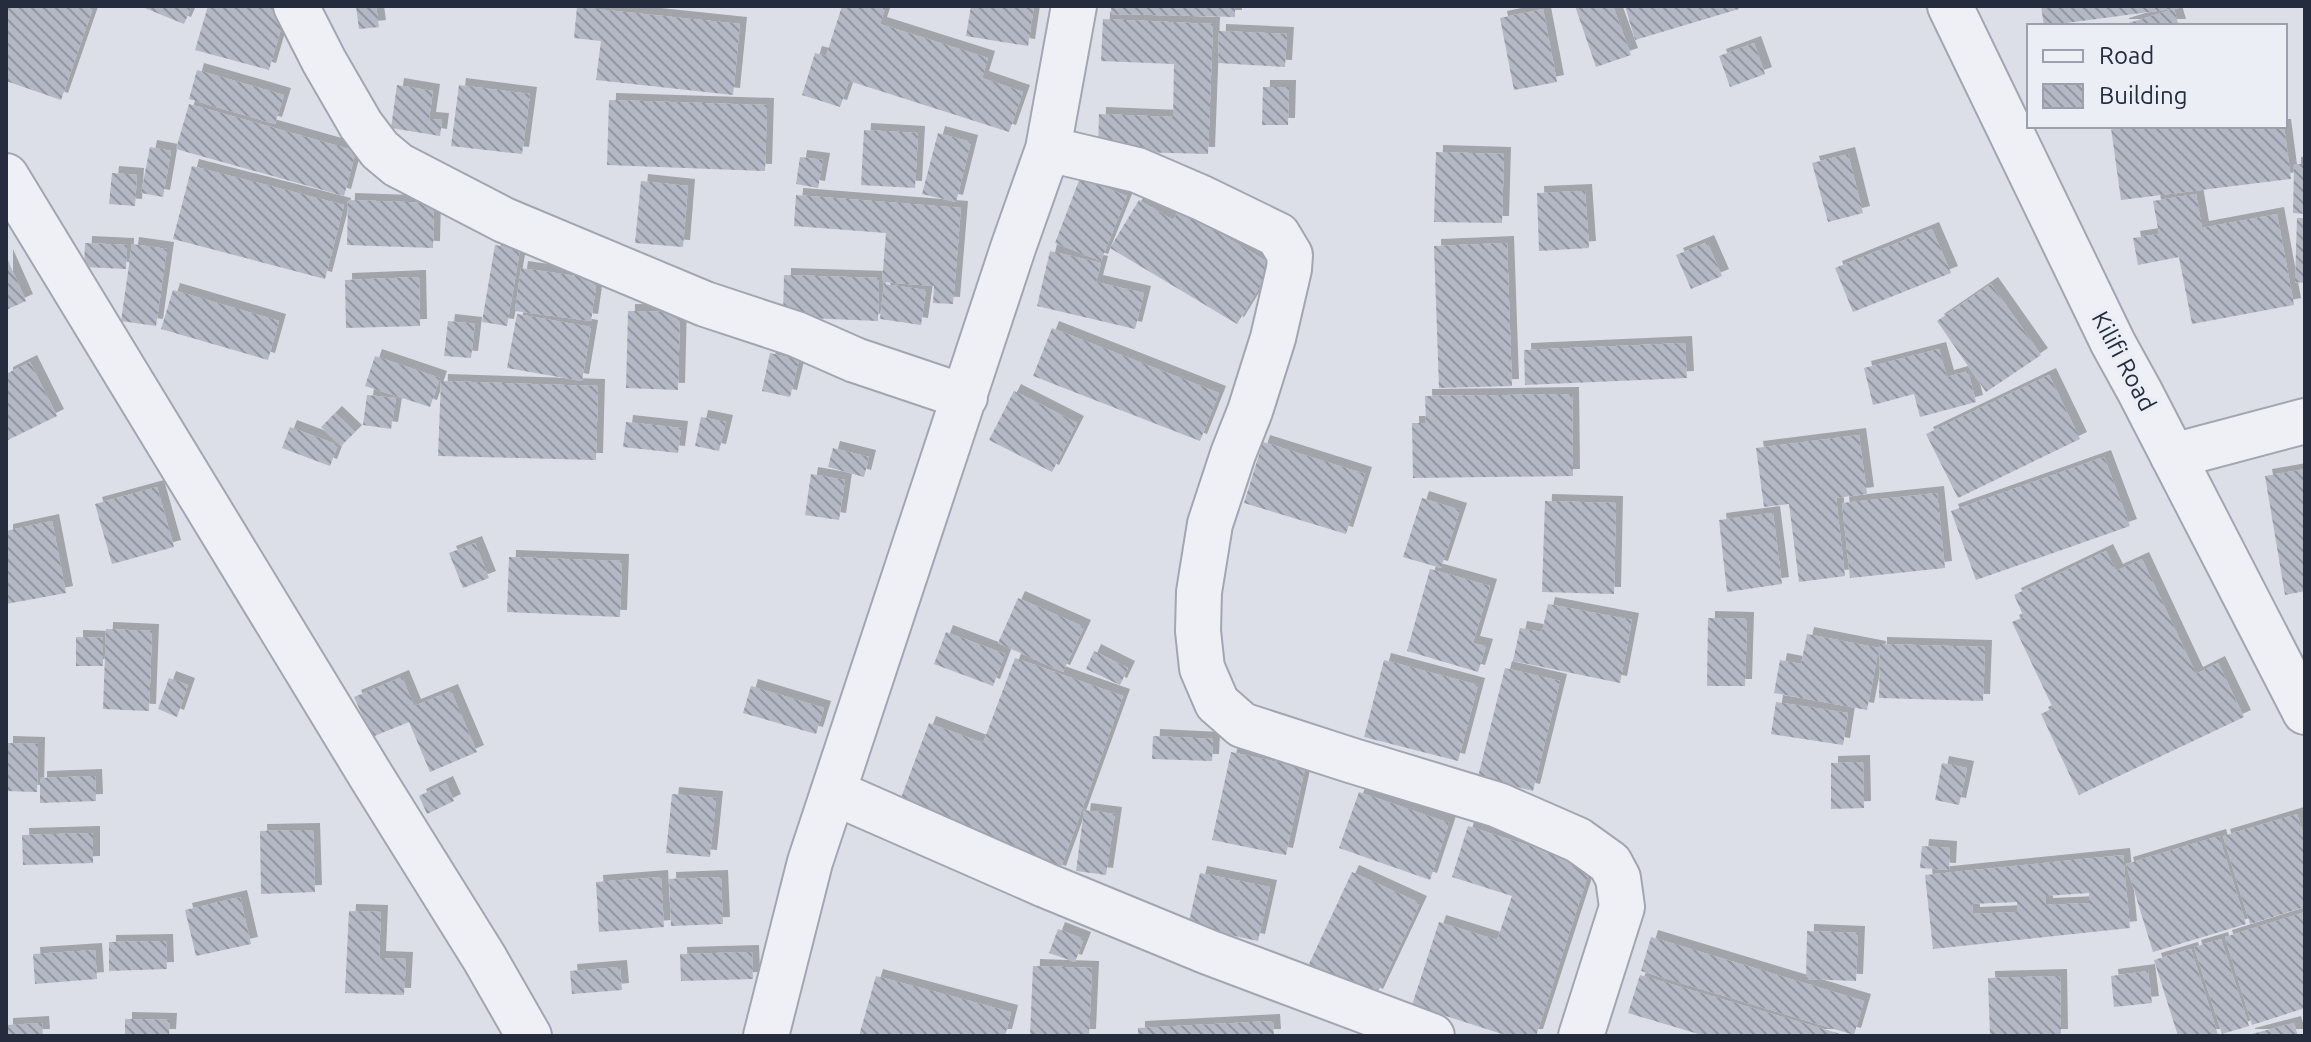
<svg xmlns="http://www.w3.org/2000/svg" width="2311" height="1042" font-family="Ubuntu,sans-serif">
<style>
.building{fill:url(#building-back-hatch);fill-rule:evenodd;filter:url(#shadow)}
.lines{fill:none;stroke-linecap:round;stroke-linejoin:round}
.minor-casing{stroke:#a1a6b1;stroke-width:48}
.tertiary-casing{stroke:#a1a6b1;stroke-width:48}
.minor{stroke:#eff0f5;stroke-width:44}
.tertiary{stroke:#eff0f5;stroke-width:44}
.labels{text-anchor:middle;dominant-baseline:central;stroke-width:8;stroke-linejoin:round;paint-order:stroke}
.street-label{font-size:24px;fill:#252c3e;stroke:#ebeef5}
</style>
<defs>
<pattern id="building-back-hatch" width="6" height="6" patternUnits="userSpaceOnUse" patternTransform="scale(2)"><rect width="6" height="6" fill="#b3b8c4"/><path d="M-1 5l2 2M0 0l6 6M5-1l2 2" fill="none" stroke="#9196a1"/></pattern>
<filter id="shadow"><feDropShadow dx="7" dy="-7" stdDeviation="0" flood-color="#0004"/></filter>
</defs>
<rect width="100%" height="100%" fill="#dcdfe7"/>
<path class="building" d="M6 6 93 8 61 100 6 81Z
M140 6H192L184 24Z
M208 6H265L286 12 269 70 195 50Z
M356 6H376L379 27 359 29Z
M842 6H886L880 24 988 58 982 78 1023 92 1009 132 849 81 840 107 802 95 815 53 826 56Z
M971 6H1034L1028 46 966 36Z
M1111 6H1235V17L1111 14Z
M1575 6H1613L1631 55 1596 67Z
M1625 6H1738L1739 9 1635 40Z
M2041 6H2179V8L2044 26Z
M577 7 740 24 733 95 596 80 601 41 574 38Z
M1543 9 1557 82 1514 90 1500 18Z
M2174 9 2179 26H2122V25Z
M1103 19 1213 24 1208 154 1098 151 1099 114 1173 117 1174 64 1101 61Z
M1219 31 1287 34 1285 67 1218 63Z
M1754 43 1765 74 1730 87 1719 56Z
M197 70 284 95 275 124 189 99Z
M397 85 433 91 429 119 442 120 440 136 391 128Z
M459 85 530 94 522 154 451 146Z
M1263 87H1289L1288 125H1262Z
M609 100 767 105 765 171 607 165Z
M189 104 356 151 344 196 176 149Z
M2127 126H2284L2291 179 2121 200 2111 128Z
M864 130 918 133 915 188 861 185Z
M938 133 971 142 956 202 922 194Z
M150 147 171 151 163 197 141 193Z
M1436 152 1504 154 1502 223 1434 222Z
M1848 154 1863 213 1828 222 1812 163Z
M800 157 823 160 818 188 796 184Z
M2294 164H2305V214L2293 213Z
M192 166 344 205 325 279 173 239Z
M112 173 137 175 135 206 109 204Z
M1080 178 1127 196 1101 261 1055 243Z
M641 181 688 186 683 247 635 243Z
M1585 191 1589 248 1539 251 1537 193Z
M2196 194 2202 228 2277 214 2294 305 2192 324 2179 257 2138 265 2133 238 2159 234 2153 201Z
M796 195 961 208 953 304 933 303 934 286 882 282 886 233 794 226Z
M348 200 434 203 433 248 347 245Z
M1139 200 1173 220 1179 209 1273 265 1237 324 1110 248Z
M2297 218H2305V283L2295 282Z
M1932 229 1951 273 1853 312 1835 268Z
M1707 242 1722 276 1691 289 1676 255Z
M85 243 127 245 126 269 84 267Z
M1507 243 1512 386 1439 388 1434 246Z
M132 244 167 249 156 326 121 321Z
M495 245 520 250 507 326 482 322Z
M1050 251 1101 263 1096 282 1144 293 1135 329 1037 306Z
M6 256 26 301 6 310Z
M521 268 597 279 591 321 515 311Z
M784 275 879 278 878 321 783 317Z
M419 277 420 326 346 328 345 280Z
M884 284 926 290 921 325 880 319Z
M1991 284 2041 355 1986 392 1937 321Z
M173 290 279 321 268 360 161 329Z
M628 311 680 312 678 390 626 388Z
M517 314 591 327 582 381 507 368Z
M448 321 475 324 471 358 444 356Z
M1052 328 1219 393 1200 441 1033 376Z
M1685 343 1687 378 1525 385 1524 350Z
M1939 349 1947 377 1968 371 1976 402 1920 417 1914 394 1873 405 1864 368Z
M770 353 799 360 790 397 762 391Z
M375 356 440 378 430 407 365 386Z
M30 362 57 416 6 441V374Z
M2049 375 2080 439 1958 498 1926 434Z
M441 381 598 386 596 460 438 456Z
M1014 391 1077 423 1052 472 989 440Z
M1572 394 1573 476 1413 478 1412 423H1426L1425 396Z
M367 395 396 398 391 429 363 425Z
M335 413 355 432 341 446 321 427Z
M701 417 726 422 719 451 695 446Z
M626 422 681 428 678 453 623 447Z
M290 427 338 445 330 466 282 448Z
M1859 435 1867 494 1836 498 1845 576 1799 582 1789 504 1764 507 1756 448Z
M1263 442 1365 474 1346 534 1244 503Z
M833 448 869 457 864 477 828 467Z
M2104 457 2130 526 1976 580 1951 511Z
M2305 469V591L2285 595 2265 476Z
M811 474 845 480 839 520 805 515Z
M157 487 174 547 112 564 95 504Z
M1937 493 1945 568 1850 578 1842 503Z
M1422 498 1460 510 1441 568 1403 557Z
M1545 501 1616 503 1614 594 1542 592Z
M1773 513 1782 584 1727 592 1719 520Z
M52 521 66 593 6 604V531Z
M475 543 489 578 463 588 449 553Z
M2106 551 2116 571 2142 559 2196 674 2218 663 2244 717 2079 795 2041 714 2053 708 2012 622 2024 617 2014 595Z
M509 557 622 561 620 617 507 612Z
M1430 569 1490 586 1473 643 1486 646 1478 672 1407 651Z
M1018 598 1084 627 1063 672 998 643Z
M1548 604 1632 620 1620 683 1513 661 1520 628 1542 632Z
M1708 618 1747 619 1745 686H1707Z
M106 629 152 631 149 711 103 709Z
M946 632 1005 654 993 686 934 664Z
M1807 634 1879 648 1867 710 1774 693 1780 660 1801 664Z
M76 637 103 638V666H76Z
M1880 644 1985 647 1983 701 1879 698Z
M1094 651 1128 668 1120 685 1086 669Z
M1015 658 1123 696 1059 873 895 814 929 723 983 743Z
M1384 660 1478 685 1458 761 1364 737Z
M1505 668 1560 681 1533 791 1478 777Z
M402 677 414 706 451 691 477 752 430 772 409 722 372 737 354 697Z
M169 678 188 685 177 717 158 709Z
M751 686 824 708 816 734 743 713Z
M1776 702 1848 713 1843 745 1771 734Z
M1153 736 1213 739 1212 761 1152 759Z
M6 743 38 744 37 792 6 791Z
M1231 752 1305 768 1286 855 1212 840Z
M1863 762 1864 808 1831 809V763Z
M1942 763 1967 768 1959 805 1935 800Z
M95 776 96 801 40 803V778Z
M446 783 454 801 427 814 419 796Z
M1359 792 1449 823 1430 880 1339 848Z
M672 794 716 798 710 857 666 853Z
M1084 810 1115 814 1106 875 1076 871Z
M2297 814 2305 839V907L2250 924 2223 836Z
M1468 826 1591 866 1536 1036H1508L1412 1005 1439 922 1497 940 1512 896 1452 877Z
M313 830 315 892 261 894 260 831Z
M93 833V863L23 865 22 835Z
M2219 836 2246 924 2153 952 2126 864Z
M1922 846 1950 848 1949 870 1920 868Z
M2123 855 2130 928 1933 949 1925 875ZM2089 893V903L2046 905 2045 896ZM2017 902V912L1973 914 1972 904Z
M1352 872 1420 903 1376 996 1309 964Z
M1200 873 1270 887 1258 941 1188 926Z
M661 877 664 927 599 932 596 882Z
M721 877 723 924 671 926 669 879Z
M240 897 251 944 196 956 185 910Z
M349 911 381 912 379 958 406 959 404 995 345 993Z
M2305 912V1008L2252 1025 2225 937Z
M1058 929 1084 939 1075 962 1049 953Z
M1807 931 1858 933 1856 981 1806 979Z
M1651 937 1864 1001 1854 1035 1641 971Z
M2221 939 2249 1026 2222 1034 2194 947Z
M166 941 167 969 109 971V942Z
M2191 949 2218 1035 2216 1036H2178L2154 960Z
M95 950 97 979 35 984 33 954Z
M752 952 753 979 681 981 680 954Z
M1033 966 1092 968 1089 1036H1030Z
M620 967 622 990 572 994 570 971Z
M2148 971 2152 1003 2114 1007 2111 976Z
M1640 975 1844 1035V1036H1705L1628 1013Z
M876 976 1011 1012 1005 1036H859Z
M2060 976 2061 1036H1990L1988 978Z
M125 1019 170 1020 169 1036H125Z
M1273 1021 1274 1036H1138V1028Z
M42 1023 43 1036H6V1025Z
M2294 1023 2298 1036H2248V1035Z"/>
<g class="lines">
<g class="minor-casing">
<path id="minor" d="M296 6 324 61 361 125 380 150 398 165 504 220 705 304 796 334 855 360 965 397
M1048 149 1137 170 1202 198 1278 235 1290 255 1289 269 1273 338 1250 411 1233 454 1210 524 1199 592 1198 631 1202 668 1217 703 1242 725 1350 760 1498 805 1578 840 1610 863 1618 878 1622 907 1581 1036
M6 176 371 776 485 959 529 1036
M2173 456 2305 421
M833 792 1045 885 1208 952 1432 1036
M766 1036 810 862 1013 248 1048 149 1074 6"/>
</g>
<g class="tertiary-casing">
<path id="tertiary" d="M1950 6 2113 343 2140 392 2305 712"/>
</g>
<use href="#minor" class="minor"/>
<use href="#tertiary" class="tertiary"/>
</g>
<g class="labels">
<g class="street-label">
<text transform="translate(2124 361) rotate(62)">Kilifi Road</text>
</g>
</g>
<rect width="2311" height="1042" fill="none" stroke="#252c3e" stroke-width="16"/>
<rect x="2027" y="24" width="260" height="104" fill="#ebeef5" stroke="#9ca0ac" stroke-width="2"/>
<rect x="2043" y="50" width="40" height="12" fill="#eff0f5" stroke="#9ca0ac" stroke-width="2"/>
<text x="2099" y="64" font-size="24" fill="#252c3e">Road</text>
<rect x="2043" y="84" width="40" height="24" fill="url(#building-back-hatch)" stroke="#9ca0ac" stroke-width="2"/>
<text x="2099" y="104" font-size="24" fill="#252c3e">Building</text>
</svg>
